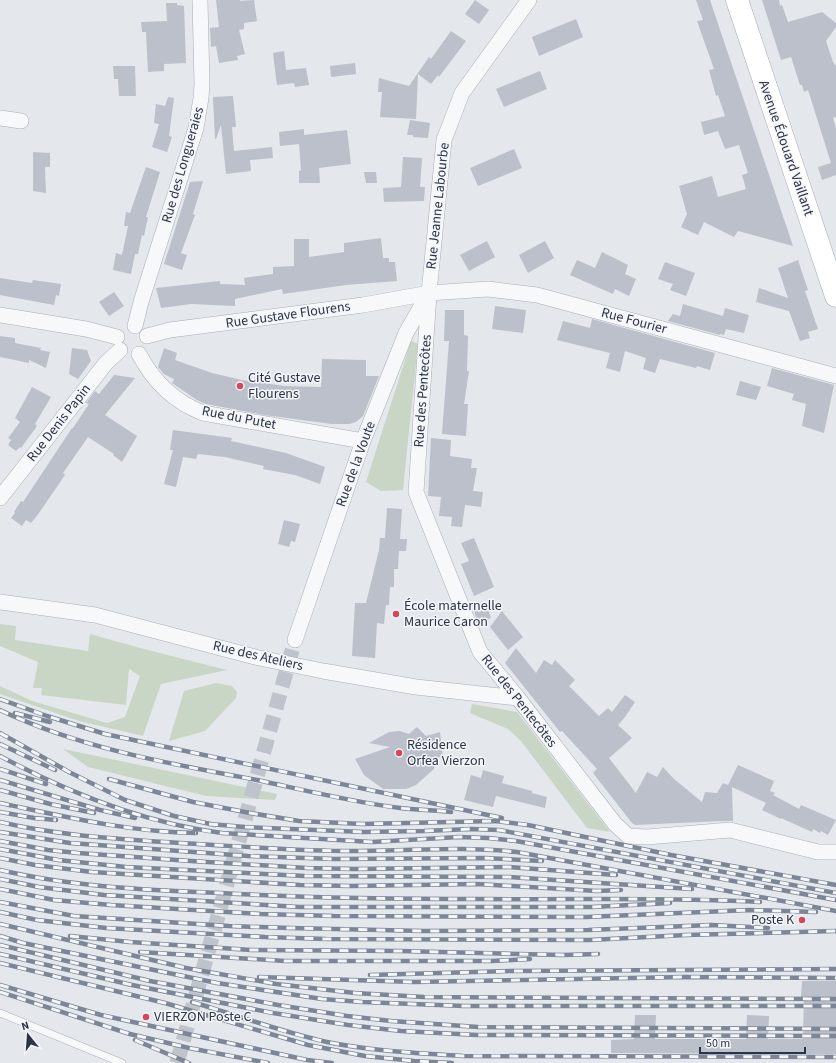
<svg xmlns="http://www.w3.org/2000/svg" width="836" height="1063" font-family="'Source Sans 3',sans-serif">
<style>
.green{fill:#c9d6c5}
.building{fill:#bbc0ca}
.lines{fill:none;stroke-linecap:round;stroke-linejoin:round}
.minor-tunnel{stroke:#bfc3cb;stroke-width:15;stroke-dasharray:15 8;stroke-linecap:butt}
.service-casing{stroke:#a9aeb7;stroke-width:8}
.minor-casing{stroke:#a9aeb7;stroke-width:16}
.primary-casing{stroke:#a3abb8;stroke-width:23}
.service{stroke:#f7f8fa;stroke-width:7}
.minor{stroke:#f7f8fa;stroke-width:15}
.primary{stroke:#fff;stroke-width:22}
.rail-casing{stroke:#7d8696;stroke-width:4.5}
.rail{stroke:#f4f6f9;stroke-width:3;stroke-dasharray:9;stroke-linecap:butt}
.poi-dot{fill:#d1495b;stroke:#f4f6f9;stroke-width:1.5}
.labels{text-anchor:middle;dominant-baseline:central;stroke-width:3;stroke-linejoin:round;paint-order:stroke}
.street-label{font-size:14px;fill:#2b3445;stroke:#f4f6f9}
.poi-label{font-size:14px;fill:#2b3445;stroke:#f4f6f9;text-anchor:start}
</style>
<rect width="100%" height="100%" fill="#e4e7ec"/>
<path class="green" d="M411 341 418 344 403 490 381 491 366 482Z
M0 624 16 626 15 640 88 651 90 634 140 648 227 670 161 684 143 736 79 721 0 694V686L32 701 107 723 125 717 140 676 129 669 126 705 41 695 42 688H33L38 662 0 646Z
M216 683 232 686 237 692 236 698 205 731 169 741 184 691Z
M472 704 517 712 610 832 587 828 521 741 508 729 470 713Z
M63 749 277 794 275 800 206 796 88 767Z"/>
<path class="building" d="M216 0H240V1L254 0 257 21 244 23V29L239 30 245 54 237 56 238 60 219 63 216 46 211 47 210 28 219 27Z
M475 0 489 10 479 24 465 14Z
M696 0H710L793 246 738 231 734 237 704 222 698 235 681 227 687 214 679 186 712 176 718 197 746 189 742 175 748 173 739 145 725 149 718 131 704 135 701 122 725 116 718 95 716 96 709 70 714 69 697 21 703 20Z
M762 0H779L780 6 782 5 788 22 822 12 836 23V27L826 41 833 62 836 66V117L833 118 836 128V175L822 180 818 167 831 163 808 90 804 92 802 85H800L791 57 781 60Z
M166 3H177V5L184 6 186 63 164 64V71L148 72 146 32H142L141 22 167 21Z
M576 19 583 37 539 56 532 37Z
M451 31 466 41 439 77 438 75 431 84 418 74 416 119 380 117 382 92H378L379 78 409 86 429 57 431 59Z
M284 51 286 70 306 68 309 85 295 87 294 83 277 85 273 53Z
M355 63 356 74 331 77 330 66Z
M113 66H135L136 96H119L118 79H114Z
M540 71 547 89 504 107 496 89Z
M233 96 236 127H232L234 151 272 147 273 158 250 160 251 171 226 174 221 125 216 139H215L213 97Z
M168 97 174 98 169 136 172 137 167 152 152 147 159 124 154 123 156 104 165 106Z
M410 120 430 123 428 138 413 137V135H407Z
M304 129V135L347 130 351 164 319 168 320 183H299V171L301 170 299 144 280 146 279 132Z
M514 149 522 168 478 186 470 168Z
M33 152 50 153V167H45L46 193 33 191Z
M403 157 422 158 420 187H425L424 201 384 202 383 188 401 187Z
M146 167 160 172 146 217H148L144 236 142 235 138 254H135L131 274 113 270 116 253 122 255 128 226H124L126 212 130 213Z
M364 172H376L377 183H366Z
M203 181 193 214 195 215 181 253 187 255 182 270 164 264 190 182Z
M381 238 383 258H389V262H395L397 281 346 285 283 294 282 289 235 299V306L191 304 161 308 156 288 220 281V284L245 285 244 278 273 274V267L294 266V239H309V257L344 252V243Z
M487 241 495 257 469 271 460 255Z
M545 241 554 258 528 273 519 255Z
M602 252 628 265 625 274 636 279 629 296 615 289 613 294 570 275 577 260 595 268Z
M798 260 808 290 805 291 818 329 808 332 810 338 800 341 789 311 756 302 759 288 788 298 778 268Z
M665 262 695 273 686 296 670 290 673 284 658 279Z
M0 278 32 283 33 280 61 284 59 296 56 295 54 305 0 295Z
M114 292 124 306 109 316 99 302Z
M683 304 723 316 725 308 749 315 744 333 726 329 724 335 720 334V335L668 321 673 314 680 316Z
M495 306 526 310 523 333 492 329Z
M445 310H464V335L468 336 467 371H469L464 404H468L466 436 442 434 449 341H444Z
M592 319 715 353 710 370 697 366 696 368 660 359 655 373 643 369 646 358 625 351 620 372 606 368 610 353 557 340 563 321 590 328Z
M0 336 15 338V343L41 348 40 350 50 352 46 368 29 360V363L0 357Z
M72 348 87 350 91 361 78 379 69 374Z
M164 348 177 353 175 360 212 373 242 380 285 386 321 387 322 359 366 360V376H379L363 416 356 422 349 424H332L264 415 206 404 197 400 172 383 174 379 164 374 158 367Z
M772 368 834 385 824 433 802 426 806 404 792 400 794 394 767 386Z
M114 375 135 378 105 415 137 436 122 462 113 455 114 454 88 437 63 473 65 475 39 513 31 523 26 520 22 526 11 518 15 513 14 512 21 501 23 502 72 428H73L89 404 86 403 95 391 99 394Z
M740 381 761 387 756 400 736 395Z
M32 387 51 397 35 424 37 426 21 448 20 447 16 451 8 445 11 440 8 438 20 422 15 418Z
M173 430 232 438 231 441 286 453 325 467 320 484 295 475 263 469 264 466 225 457 198 454 196 459 183 457 176 487 164 484 173 450H170Z
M431 438 451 440 450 456 472 459 471 468H477L473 491 483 492 481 507 465 505 462 527 451 526 452 517 439 516 441 497 428 496Z
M387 508 402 509 400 539H407L406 551H399L398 569H394V587H390L389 605H386L384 624 377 623 375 658 352 656 355 603H366L379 550 380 538H385Z
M284 520 300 524 295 542 291 541 289 547 278 544Z
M474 538 494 587 474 596 461 564 469 561 461 543Z
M487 606 491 618 478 623 474 611Z
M502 611 523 637 508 650 490 627Z
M516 648 536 673 544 660 552 665 555 660 575 680 569 686 599 716 608 708 612 712 625 695 635 702 625 717 618 725 632 738 609 758 636 793 647 772 657 777 663 767 674 779 702 802 705 792 717 793 723 783 728 785 738 765 774 781 770 791 775 793 773 795 799 809 801 805 836 820 828 835 821 831 820 833 813 829 812 832 781 818V819L762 810 766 803 732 787 733 821H723L635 825 632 823 593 773 597 769 562 731 560 732 505 663Z
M417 727 426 736 440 732 443 758 439 757 434 769 416 785 406 789H383L364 775 355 759 390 747 369 743 389 732 400 731 409 734Z
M483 770 504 776 502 783 532 791V793L547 797 545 808 496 796 493 807 464 800 471 775 481 778Z
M802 981H836V1054L611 1053V1040L634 1039 635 1015H656L655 1039H746L747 1015 769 1016 768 1039H803L804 997H801Z"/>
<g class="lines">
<path class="minor-tunnel" d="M177 1063 295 640"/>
<g class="service-casing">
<path id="service" d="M0 1013 122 1063"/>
</g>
<g class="minor-casing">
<path id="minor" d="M529 0 462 93 444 140 429 293 416 492 480 652 518 698 615 824 628 836 647 837 730 830 818 852H836
M0 118 21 121
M0 315 86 329 117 337
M135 326 141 302 196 128 201 98 202 84 200 0
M147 336 170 330 363 305 429 293 488 289 537 295 836 376
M139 354C153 381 175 402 203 413L363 441
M0 498 106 363 120 350
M0 602 95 615 255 657 323 671 416 687 518 698
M295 640 363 441 406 333 427 296"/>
</g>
<g class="primary-casing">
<path id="primary" d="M737 0 836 296"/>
</g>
<use href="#service" class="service"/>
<use href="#minor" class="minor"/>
<use href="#primary" class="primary"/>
<g class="rail-casing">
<path id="rail" d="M0 699 47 716 105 734 502 818
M0 710C79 748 171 764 257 780 304 790 352 802 400 808 417 810 434 810 451 812
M15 713 50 722
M0 733 69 772 125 800 174 816 215 825
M0 744 55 770
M0 756C69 793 144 823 222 833L372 842 459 837 488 838 516 841 836 900
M0 769 46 784
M109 779 193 802 250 813 299 821 363 824 495 821 528 825 671 855 836 885
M0 780 100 810 135 818
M0 790 50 804 94 813
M0 803C66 817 128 832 196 833
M0 812 34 818 56 820
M0 822C59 836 120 839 180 843 237 846 294 851 352 851 407 851 462 846 517 852L836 911
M209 824 245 827 364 832 424 831 471 829 499 830 836 893
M0 832 70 843 248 856 335 859 484 858 542 861
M0 841 48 850 78 853 191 861 307 868 355 869 509 867 616 875
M0 849 58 860 126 867 305 876 509 877 692 889
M0 858 35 865 92 872 300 885 351 886 477 884 597 891 621 890
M0 870C72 887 147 890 221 893 308 898 396 899 485 899 577 900 668 897 760 902
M0 879 39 887 104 895 299 907H592L670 903
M0 889 54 900 111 905 261 914 334 916 586 917 750 910 816 912
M0 902 74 916 229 926 290 928 424 931 588 930 711 925 768 928
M0 912 37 920 106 928 265 937 326 939 590 940 686 935 836 931
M0 924 186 968 276 984 355 993 424 997 836 999
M0 936 23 943 217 983 322 999 362 1002 464 1006H836
M70 936 130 942 251 950 400 951 563 955 598 954
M0 945 150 981 278 1005 347 1016 391 1021 478 1027 836 1029
M140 952 285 961H492L530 959
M0 954 132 985 273 1013 348 1025 401 1031 477 1035 836 1036
M0 963 165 1003 308 1045 365 1056 414 1061 452 1063
M370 975 512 971 836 969
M259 977 414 982 685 977 836 978
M0 985 101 1015 307 1060 332 1063
M0 992 130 1034 189 1048 268 1063
M192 1002C237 1015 281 1032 327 1042 371 1051 417 1053 463 1056L836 1057
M135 1040 189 1063"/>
</g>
<use href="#rail" class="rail"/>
</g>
<g class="poi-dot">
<circle cx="240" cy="386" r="4"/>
<circle cx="396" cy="614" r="4"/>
<circle cx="399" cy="753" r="4"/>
<circle cx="802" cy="920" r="4"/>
<circle cx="146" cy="1017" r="4"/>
</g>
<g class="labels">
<g class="street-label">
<text transform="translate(786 148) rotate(71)">Avenue Édouard Vaillant</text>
<text transform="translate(183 165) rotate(-74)">Rue des Longueraies</text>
<text transform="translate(438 206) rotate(-84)">Rue Jeanne Labourbe</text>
<text transform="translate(288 315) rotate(-8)">Rue Gustave Flourens</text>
<text transform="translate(634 321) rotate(15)">Rue Fourier</text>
<text transform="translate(423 391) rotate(-86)">Rue des Pentecôtes</text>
<text transform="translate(239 418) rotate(11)">Rue du Putet</text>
<text transform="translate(59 423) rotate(-52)">Rue Denis Papin</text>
<text transform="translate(356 464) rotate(-70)">Rue de la Voute</text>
<text transform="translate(258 656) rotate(13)">Rue des Ateliers</text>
<text transform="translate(519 701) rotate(52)">Rue des Pentecôtes</text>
</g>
<g class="poi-label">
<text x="248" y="378">Cité Gustave<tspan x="248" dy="16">Flourens</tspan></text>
<text x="404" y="606">École maternelle<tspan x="404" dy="16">Maurice Caron</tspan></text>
<text x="407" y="745">Résidence<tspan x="407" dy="16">Orfea Vierzon</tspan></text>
<text x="794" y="920" text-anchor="end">Poste K</text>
<text x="154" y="1017">VIERZON Poste C</text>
</g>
</g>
<g transform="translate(28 1035) rotate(343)" stroke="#f4f6f9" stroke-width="3" paint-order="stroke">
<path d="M0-3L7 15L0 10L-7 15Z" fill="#2b3445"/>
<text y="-6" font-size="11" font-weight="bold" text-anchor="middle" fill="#2b3445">N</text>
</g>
<path d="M700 1047v6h105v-6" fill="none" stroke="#2b3445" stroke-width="2"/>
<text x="706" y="1047" font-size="12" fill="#2b3445" stroke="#f4f6f9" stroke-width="3" paint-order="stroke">50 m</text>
</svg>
